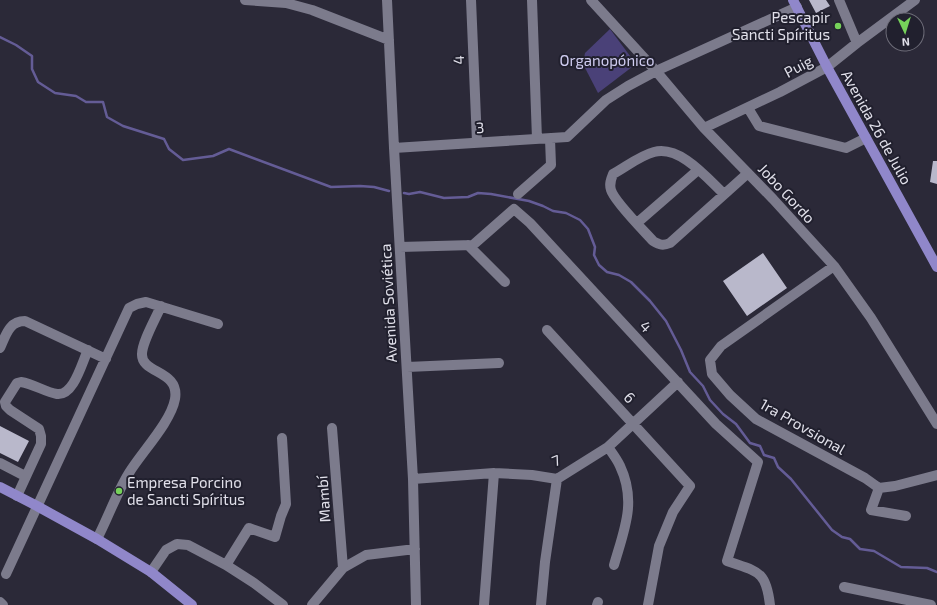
<svg xmlns="http://www.w3.org/2000/svg" width="937" height="605" font-family="'Exo 2',sans-serif">
<style>
.green{fill:#4a4178}
.lines{fill:none;stroke-linecap:round;stroke-linejoin:round}
.stream{stroke:#645c96;stroke-width:2.5}
.building{fill:#b9b8cb}
.minor{stroke:#7c7b8c;stroke-width:10}
.major{stroke:#9087ca;stroke-width:10}
.poi-dot{fill:#76d25a;stroke:#21202e;stroke-width:1.5}
.labels{text-anchor:middle;dominant-baseline:central;stroke-width:4;stroke-linejoin:round;paint-order:stroke}
.poi-label{font-size:15px;fill:#e1e0ea;stroke:#21202e;text-anchor:end}
.street-label{font-size:15px;fill:#e1e0ea;stroke:#21202e}
.park-label{font-size:15px;fill:#d0cdf1;stroke:#21202e}
</style>
<rect width="100%" height="100%" fill="#2b2938"/>
<path class="green" d="M610 29 636 64 598 93 583 64 585 53Z"/>
<g class="lines">
<path class="stream" d="M0 37 16 45 32 56V69L38 82 55 93 76 96 86 102H103L107 117 123 126 164 139 169 149 183 160 213 156 229 149 331 187 360 186 374 187 389 191
M404 193 409 194 420 192 444 198 468 197 478 193 491 194 529 201 543 206 553 211 566 213 580 220 588 229 595 247 594 255 599 265 607 272 619 275 631 282 650 301 666 321 681 350 690 372 703 386 710 400 723 414 736 424 750 443 760 446 764 455 774 458 778 467 791 479 832 530 842 537 850 539 860 549 874 551 901 567 927 568 937 572"/>
</g>
<path class="building" d="M809 0H826L830 6 816 13Z
M933 161H937V184L930 182Z
M763 253 787 288 747 316 723 281Z
M0 426 29 441 18 462 0 453Z"/>
<g class="lines">
<path class="minor" d="M245 0 286 3 312 10 389 40
M387 0 394 148 413 479 416 605
M471 0 477 142
M532 0 537 139
M591 0 656 71 704 128 773 199 834 266 871 318 937 424
M839 0 857 43
M748 108 759 126 846 148 866 138
M704 128 780 92 827 67 857 43 915 0
M394 148 567 137 606 100 628 86 656 71 797 7
M518 194 551 165 550 139
M724 194C707 178 680 145 654 152 639 156 626 167 613 174 611 179 609 184 611 190 614 201 644 231 653 241 660 245 663 246 670 243L748 173
M637 223 698 170
M468 245 505 282
M400 247 473 245 514 209 530 223 716 424 758 462 727 561C758 572 766 570 770 605
M834 266 721 346 710 360 712 374 730 395 756 419 865 478 879 488 895 486 937 475
M547 330 690 486 673 512 659 546 648 605
M0 348C6 335 9 321 25 321L106 359
M407 367 499 363
M332 428 343 568
M608 447C612 453 617 459 620 466 637 502 624 530 614 565
M0 463 25 476
M413 479 494 473 532 475 557 479 608 447 678 382
M879 488 871 510 906 516
M17 496 41 444V436L39 429 10 410 6 406 5 402 17 383 21 382C34 384 45 392 57 394 74 396 82 362 88 350
M97 539C108 518 116 494 129 473 141 453 171 422 175 399 180 370 141 374 142 354 142 342 156 318 161 306
M226 565 249 528 275 537 281 516 286 504 282 438
M151 572 166 550 177 544 188 545 226 565 254 583 283 605
M6 574 129 308 137 304 146 302 218 324
M844 587 931 605
M0 602 3 605
M312 605 343 568 366 555 415 549
M484 605 494 473
M541 605 545 562 557 479
M597 605 598 602"/>
<path class="major" d="M793 0 827 67 937 267
M0 487 37 506 97 539 151 572 192 605"/>
</g>
<g class="poi-dot">
<circle cx="838" cy="26" r="4"/>
<circle cx="119" cy="491" r="4"/>
</g>
<g class="labels">
<g class="poi-label">
<text x="830" y="17">Pescapir<tspan x="830" dy="17">Sancti Spíritus</tspan></text>
<text x="127" y="482" text-anchor="start">Empresa Porcino<tspan x="127" dy="17">de Sancti Spíritus</tspan></text>
</g>
<g class="street-label">
<text transform="translate(458 60) rotate(-93)">4</text>
<text transform="translate(798 66) rotate(-28)">Puig</text>
<text transform="translate(480 127) rotate(-3)">3</text>
<text transform="translate(877 127) rotate(61)">Avenida 26 de Julio</text>
<text transform="translate(787 193) rotate(47)">Jobo Gordo</text>
<text transform="translate(388 303) rotate(-93)">Avenida Soviética</text>
<text transform="translate(646 326) rotate(47)">4</text>
<text transform="translate(630 397) rotate(47)">6</text>
<text transform="translate(803 426) rotate(30)">1ra Provsional</text>
<text transform="translate(556 460) rotate(-21)">7</text>
<text transform="translate(323 499) rotate(-94)">Mambí</text>
</g>
<g class="park-label">
<text x="607" y="60">Organopónico</text>
</g>
</g>
<g transform="translate(905 32) rotate(176)"><circle r="19" fill="#21202e" stroke="#6e6d79"/>
<path d="M0-3L7 15L0 10L-7 15Z" fill="#76d25a"/>
<text y="-6" font-size="11" font-weight="bold" text-anchor="middle" fill="#e1e0ea">N</text>
</g>
</svg>
